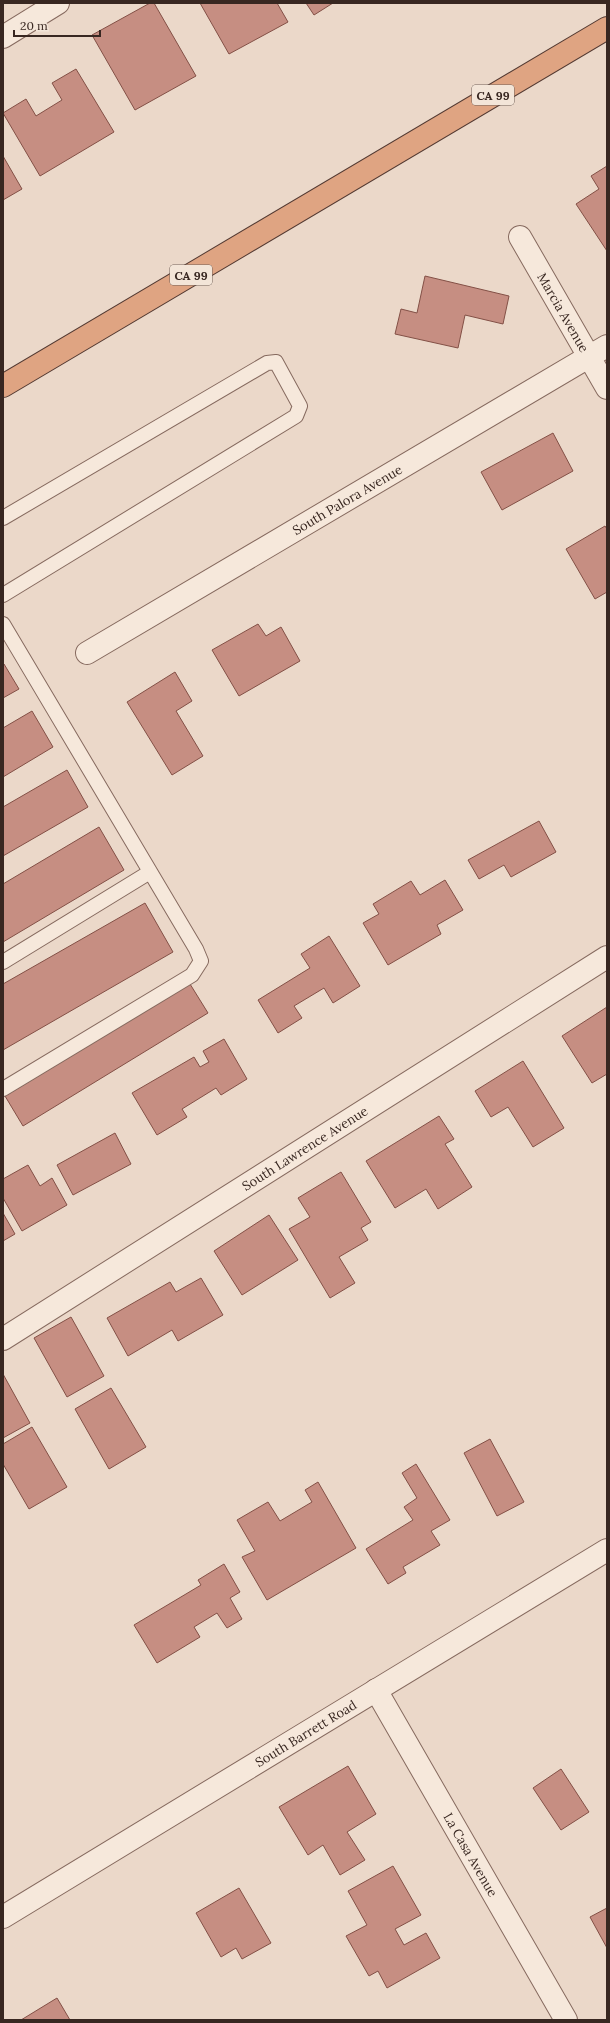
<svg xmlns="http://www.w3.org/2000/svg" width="610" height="2023" font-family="Lora,serif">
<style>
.building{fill:#c68e82;stroke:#835046}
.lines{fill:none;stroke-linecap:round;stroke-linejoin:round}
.service-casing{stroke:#866a5f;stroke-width:16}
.minor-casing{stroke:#866a5f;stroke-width:24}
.trunk-casing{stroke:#543a32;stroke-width:24}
.service{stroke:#f6e8db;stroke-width:14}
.minor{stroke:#f6e8db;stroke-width:22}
.trunk{stroke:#dfa482;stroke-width:22}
.labels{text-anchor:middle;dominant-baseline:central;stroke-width:4;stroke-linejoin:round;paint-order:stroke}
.shield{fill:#f3e5d8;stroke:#706058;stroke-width:1}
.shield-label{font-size:12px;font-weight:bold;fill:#382721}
.street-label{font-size:13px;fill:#382721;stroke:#f3e5d8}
</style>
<rect width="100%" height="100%" fill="#ebd8c9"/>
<path class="building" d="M150 3H154L196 76 135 110 92 35Z
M200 3H277L288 22 229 54Z
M306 3H333L314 15Z
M76 69 114 132 40 176 3 113 26 99 36 116 62 100 52 83Z
M3 156 22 189 3 200Z
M607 166V251L576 204 599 189 591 176Z
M425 276 509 296 503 324 465 315 458 348 395 334 401 309 417 313Z
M553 433 573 471 502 510 481 472Z
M605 526 607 529V592L595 599 566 549Z
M258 624 266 636 281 627 300 661 239 696 212 650Z
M4 664 19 689 3 698V665Z
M175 672 192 701 176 711 203 756 172 775 127 702Z
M32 711 53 747 3 777V728Z
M67 770 88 807 3 856V807Z
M539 821 556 852 511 877 504 865 479 879 468 860Z
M99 827 124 870 3 942V884Z
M445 880 463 910 437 925 441 934 388 965 363 923 379 914 373 904 411 881 420 895Z
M145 903 173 952 3 1050V984Z
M329 936 360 986 333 1003 324 988 294 1006 302 1018 278 1033 258 1000 310 968 301 954Z
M190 984 208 1013 23 1126 5 1096Z
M607 1007V1074L592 1083 562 1036Z
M224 1039 247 1079 221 1095 216 1088 182 1109 187 1117 157 1135 132 1093 194 1057 200 1067 209 1062 203 1051Z
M523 1061 564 1128 533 1147 508 1107 491 1117 475 1091Z
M439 1116 454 1139 445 1144 472 1187 438 1209 426 1189 395 1208 366 1161Z
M115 1133 131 1164 73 1195 57 1165Z
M28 1165 40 1186 52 1178 67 1205 22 1231 3 1198V1179Z
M341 1172 371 1222 361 1228 368 1240 339 1257 355 1283 330 1298 289 1229 310 1217 298 1198Z
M3 1213 15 1234 3 1241Z
M269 1215 298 1260 242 1295 214 1251Z
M201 1278 223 1315 178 1341 172 1330 128 1356 107 1318 170 1282 176 1292Z
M71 1317 104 1376 67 1397 34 1338Z
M3 1374 30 1423 3 1438Z
M111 1388 146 1447 109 1469 75 1409Z
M32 1427 67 1487 29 1509 3 1464V1444Z
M490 1439 524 1502 497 1516 464 1453Z
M416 1464 450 1520 431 1531 440 1545 403 1567 406 1573 388 1584 366 1549 413 1520 404 1507 417 1498 402 1473Z
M318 1482 356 1548 267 1600 242 1557 255 1551 237 1520 268 1502 280 1521 312 1502 305 1490Z
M224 1564 240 1592 230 1598 242 1619 227 1628 217 1613 194 1627 200 1637 157 1663 134 1625 201 1585 198 1580Z
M348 1766 376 1814 347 1832 365 1860 340 1875 323 1845 308 1855 279 1807Z
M561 1769 589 1812 561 1830 533 1788Z
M393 1866 421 1915 395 1929 404 1945 426 1933 440 1958 387 1988 378 1971 369 1976 346 1936 367 1925 348 1891Z
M239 1888 271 1943 242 1959 236 1948 221 1957 196 1913Z
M607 1908V1948L590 1917Z
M57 1998 70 2020H21Z"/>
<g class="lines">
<g class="service-casing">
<path id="service" d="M3 518 267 363 276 362 300 406 296 416 3 595
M3 624 196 949 201 961 192 975 3 1089
M3 962 150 872"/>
</g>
<g class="minor-casing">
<g id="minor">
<path d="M3 37 58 3"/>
<path id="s1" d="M520 237 607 388"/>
<path id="s2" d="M87 653 607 346"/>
<path id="s3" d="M3 1339 607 957"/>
<path id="s4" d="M376 1690 566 2020"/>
<path id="s5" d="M3 1917 607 1550"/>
</g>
</g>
<g class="trunk-casing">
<path id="trunk" d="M3 386 607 28"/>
</g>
<use href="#service" class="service"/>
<use href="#minor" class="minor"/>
<use href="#trunk" class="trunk"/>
</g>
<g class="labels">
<g class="shield">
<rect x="472" y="85" width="42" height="20" rx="3"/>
<rect x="170" y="265" width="42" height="20" rx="3"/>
</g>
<g class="shield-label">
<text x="493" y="95">CA 99</text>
<text x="191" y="275">CA 99</text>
</g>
<g class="street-label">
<text stroke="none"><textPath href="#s1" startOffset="87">Marcia Avenue</textPath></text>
<text stroke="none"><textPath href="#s2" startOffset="302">South Palora Avenue</textPath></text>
<text stroke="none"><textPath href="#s3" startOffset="357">South Lawrence Avenue</textPath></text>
<text stroke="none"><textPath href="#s5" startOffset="354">South Barrett Road</textPath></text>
<text stroke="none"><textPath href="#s4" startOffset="190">La Casa Avenue</textPath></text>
</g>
</g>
<rect width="610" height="2023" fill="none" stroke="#382721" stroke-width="8"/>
<path d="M14 30v6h86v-6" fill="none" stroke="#382721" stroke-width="2"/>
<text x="20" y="30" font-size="12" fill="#382721" stroke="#f3e5d8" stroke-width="3" paint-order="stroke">20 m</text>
</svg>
